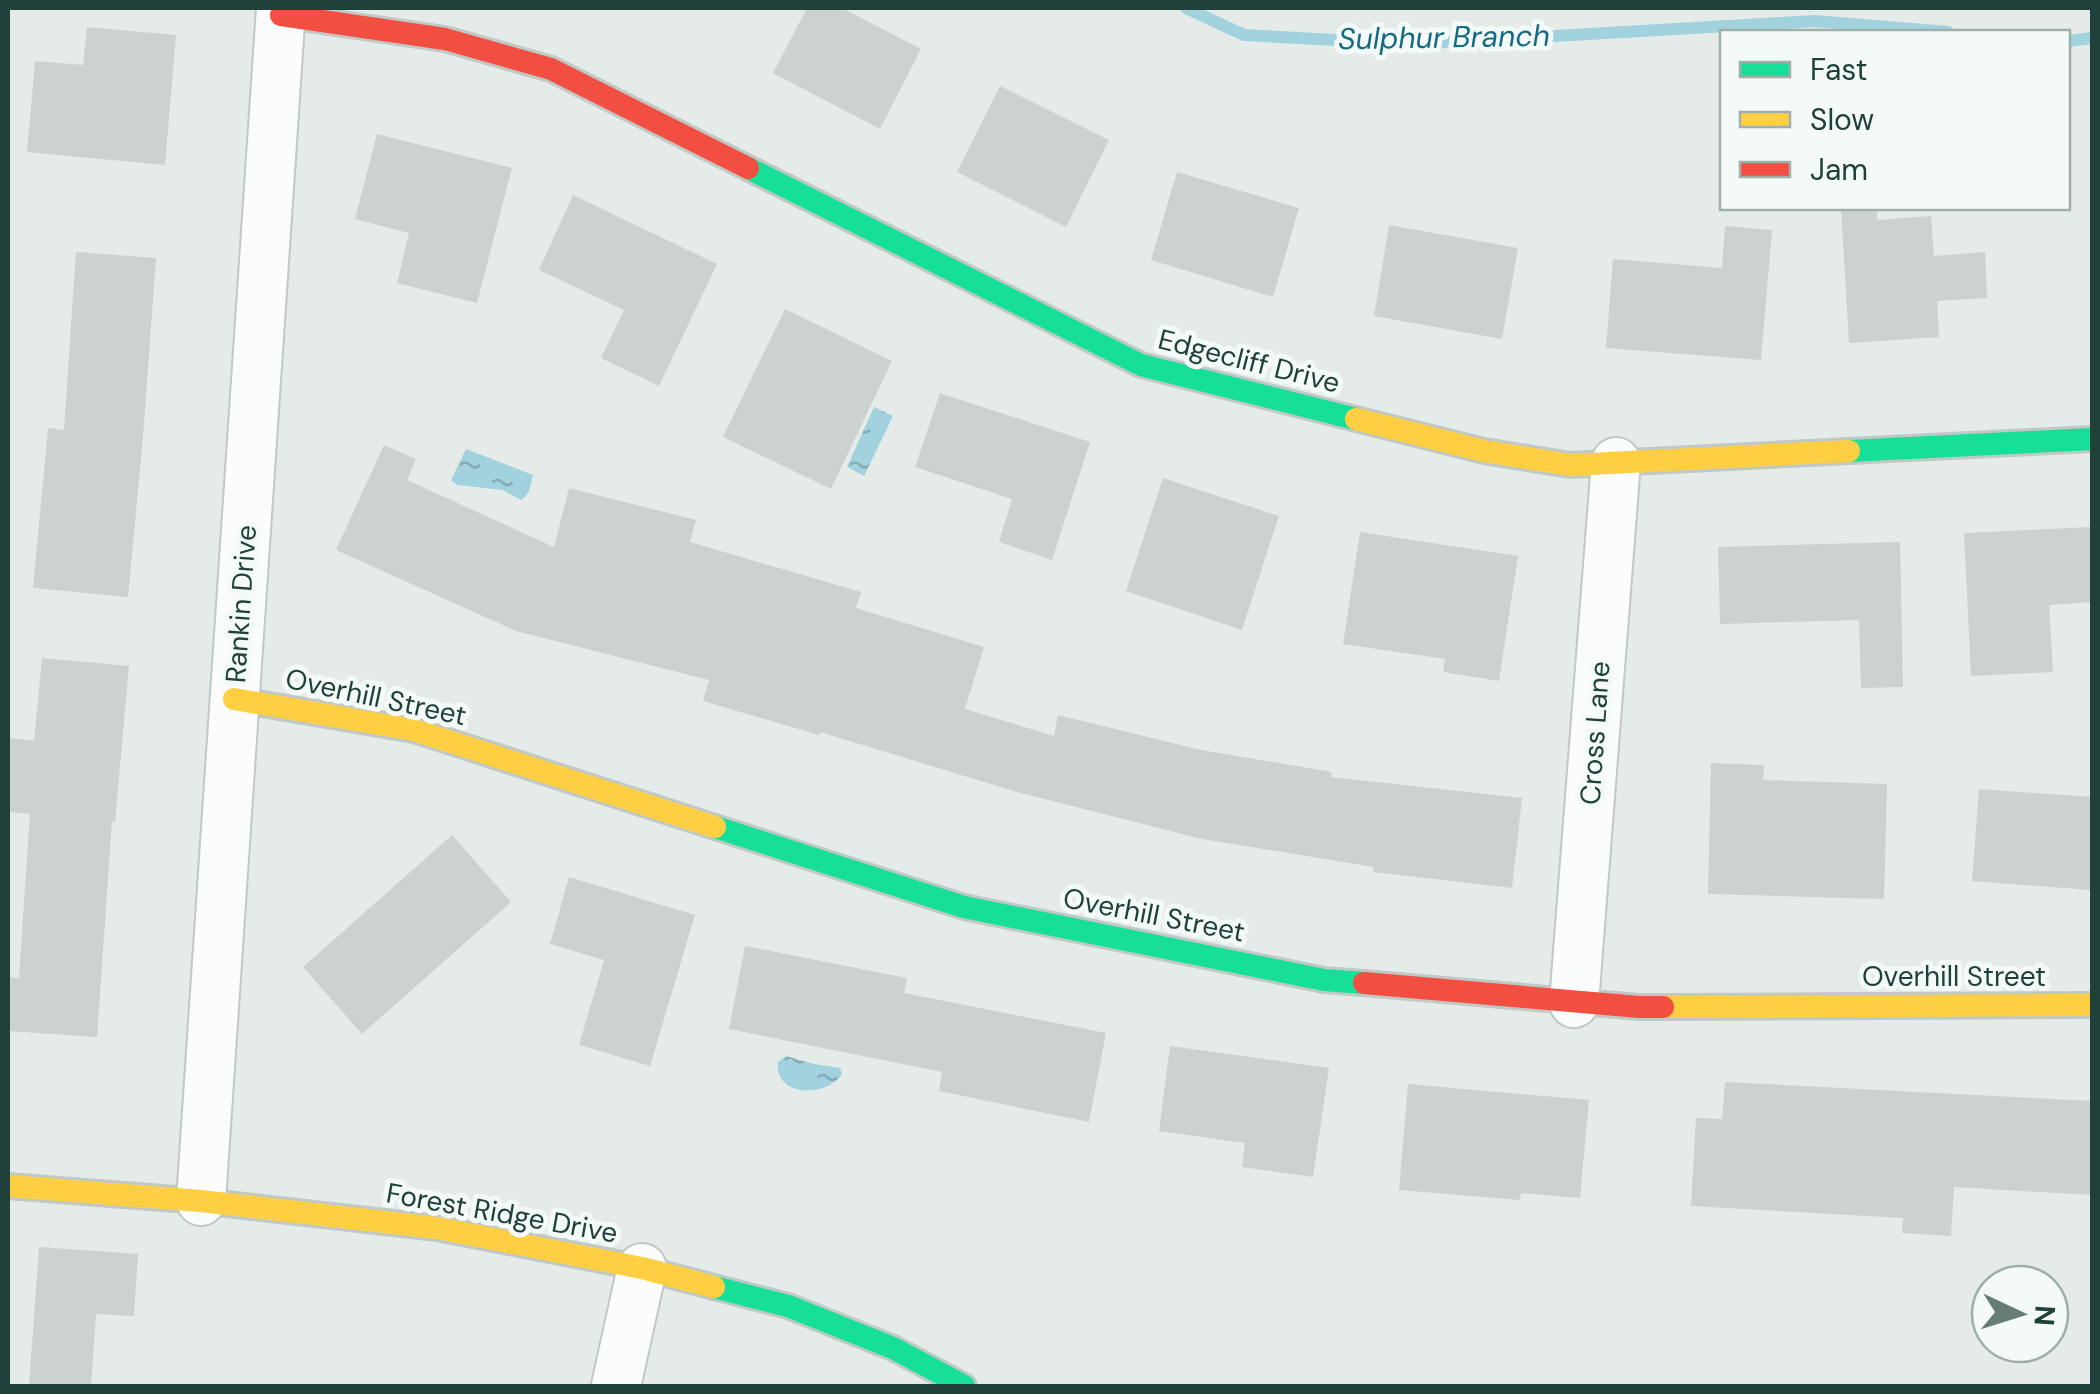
<svg xmlns="http://www.w3.org/2000/svg" width="2100" height="1394" font-family="'DM Sans',sans-serif">
<style>
.water{fill:url(#water-ripples)}
.lines{fill:none;stroke-linecap:round;stroke-linejoin:round}
.stream{stroke:#a2d2dd;stroke-width:12}
.building{fill:#ccd2d0}
.street-casing{stroke:#c2c8c6;stroke-width:52}
.fast-casing{stroke:#c0c9c6;stroke-width:28}
.slow-casing{stroke:#c0c9c6;stroke-width:28}
.jam-casing{stroke:#c0c9c6;stroke-width:28}
.street{stroke:#fbfcfc;stroke-width:48}
.fast{stroke:#16e098;stroke-width:22}
.slow{stroke:#ffcf43;stroke-width:22}
.jam{stroke:#f24e42;stroke-width:22}
.labels{text-anchor:middle;dominant-baseline:central;stroke-width:10;stroke-linejoin:round;paint-order:stroke}
.street-label{font-size:28px;fill:#20413a;stroke:#f3faf7}
.water-label{font-size:30px;font-style:italic;fill:#146a83;stroke:#f3faf7}
</style>
<defs>
<pattern id="water-ripples" width="26" height="14" patternUnits="userSpaceOnUse" patternTransform="scale(2.5)"><rect width="26" height="14" fill="#a2d2dd"/><path d="M2 4q2-2 4 0t4 0M15 11q2-2 4 0t4 0" fill="none" stroke="#84acb4"/></pattern>
</defs>
<rect width="100%" height="100%" fill="#e5ebe8"/>
<path class="water" d="M874 407 893 416 864 476 847 467Z
M466 449 533 475C531 484 530 495 521 500L503 490 457 485 451 480Z
M786 1056 814 1064 840 1068 842 1074C827 1098 774 1097 778 1062Z"/>
<g class="lines">
<path class="stream" d="M1186 8 1244 35 1413 44 1815 21 1948 32
M2068 41 2092 38"/>
</g>
<path class="building" d="M807 8H842L921 49 880 129 773 73Z
M87 27 176 35 165 165 27 152 35 61 83 65Z
M1000 86 1109 140 1066 227 957 172Z
M377 134 512 168 477 303 397 283 409 233 355 219Z
M1177 172 1299 208 1273 297 1151 260Z
M573 195 717 264 659 386 601 358 624 310 539 270Z
M1841 208H1877V220L1931 216 1934 256 1985 252 1987 298 1937 301 1939 337 1849 343Z
M1389 225 1518 248 1502 339 1374 316Z
M1725 226 1772 230 1761 360 1606 348 1613 259 1722 268Z
M76 252 156 258 143 437 128 597 33 588 48 428 64 430Z
M785 309 892 361 831 489 723 437Z
M940 393 1090 442 1052 560 999 542 1012 499 915 467Z
M384 445 416 459 407 480 554 547 569 488 696 520 690 542 861 592 856 608 984 647 965 709 1054 736 1058 715 1201 750 1332 772 1331 777 1522 798 1512 888 1373 872 1374 867 1202 839 1017 792 820 732 819 735 703 701 709 680 516 631 336 550Z
M1163 478 1279 516 1242 630 1126 591Z
M2092 527V602L2049 605 2053 672 1971 676 1964 533Z
M1360 532 1518 556 1499 681 1443 672 1445 659 1343 644Z
M1900 542 1903 687 1861 688 1859 620 1720 624 1718 547Z
M42 658 129 666 115 822 112 821 97 1037 8 1031V977L19 978 30 814 8 812V738L34 741Z
M1711 763 1764 765 1763 780 1887 784 1884 899 1708 894Z
M1979 789 2092 797 2091 890 1972 881Z
M452 835 511 902 362 1034 303 967Z
M569 877 695 915 650 1066 579 1045 604 960 550 944Z
M745 946 907 978 904 993 1106 1033 1089 1122 939 1091 942 1072 729 1029Z
M1170 1046 1329 1068 1313 1177 1242 1167 1245 1143 1159 1131Z
M1725 1082 2092 1101V1195L1954 1187 1951 1236 1902 1233 1903 1218 1691 1206 1696 1118 1722 1119Z
M1408 1084 1589 1100 1580 1198 1521 1193 1520 1200 1399 1190Z
M39 1247 138 1254 134 1316 96 1314 91 1386H29Z"/>
<g class="lines">
<g class="street-casing">
<path id="street" d="M1574 1003 1616 462
M201 1201 281 8
M616 1386 642 1268"/>
</g>
<g class="fast-casing">
<path id="fast" d="M748 168 1141 365 1356 419
M1849 451 2092 439
M715 827 964 907 1324 980 1364 983
M714 1287 788 1306 893 1348 964 1386"/>
</g>
<g class="slow-casing">
<path id="slow" d="M1356 419 1484 451 1570 465 1849 451
M234 699 414 730 715 827
M1663 1007 2092 1005
M8 1186 201 1201 437 1228 642 1268 714 1287"/>
</g>
<g class="jam-casing">
<path id="jam" d="M281 15 445 39 551 69 748 168
M1364 983 1639 1007H1663"/>
</g>
<use href="#street" class="street"/>
<use href="#fast" class="fast"/>
<use href="#slow" class="slow"/>
<use href="#jam" class="jam"/>
</g>
<g class="labels">
<g class="street-label">
<text transform="translate(1249 361) rotate(14)">Edgecliff Drive</text>
<text transform="translate(241 604) rotate(-86)">Rankin Drive</text>
<text transform="translate(376 697) rotate(12)">Overhill Street</text>
<text transform="translate(1595 733) rotate(-86)">Cross Lane</text>
<text transform="translate(1154 915) rotate(11)">Overhill Street</text>
<text x="1954" y="976">Overhill Street</text>
<text transform="translate(502 1213) rotate(10)">Forest Ridge Drive</text>
</g>
<g class="water-label">
<text transform="translate(1444 37) rotate(-1)">Sulphur Branch</text>
</g>
</g>
<rect width="2100" height="1394" fill="none" stroke="#20413a" stroke-width="20"/>
<rect x="1720" y="30" width="350" height="180" fill="#f3faf7" stroke="#9fb0ab" stroke-width="2.5"/>
<rect x="1740" y="62" width="50" height="15" fill="#16e098" stroke="#9fb0ab" stroke-width="2.5"/>
<text x="1810" y="80" font-size="30" fill="#20413a">Fast</text>
<rect x="1740" y="112" width="50" height="15" fill="#ffcf43" stroke="#9fb0ab" stroke-width="2.5"/>
<text x="1810" y="130" font-size="30" fill="#20413a">Slow</text>
<rect x="1740" y="162" width="50" height="15" fill="#f24e42" stroke="#9fb0ab" stroke-width="2.5"/>
<text x="1810" y="180" font-size="30" fill="#20413a">Jam</text>
<g transform="translate(2020 1314) rotate(94)"><circle r="48" fill="#f3faf7" stroke="#9fb0ab" stroke-width="2.5"/>
<path d="M0-8L18 38L0 25L-18 38Z" fill="#657c77"/>
<text y="-15" font-size="28" font-weight="bold" text-anchor="middle" fill="#20413a">N</text>
</g>
</svg>
